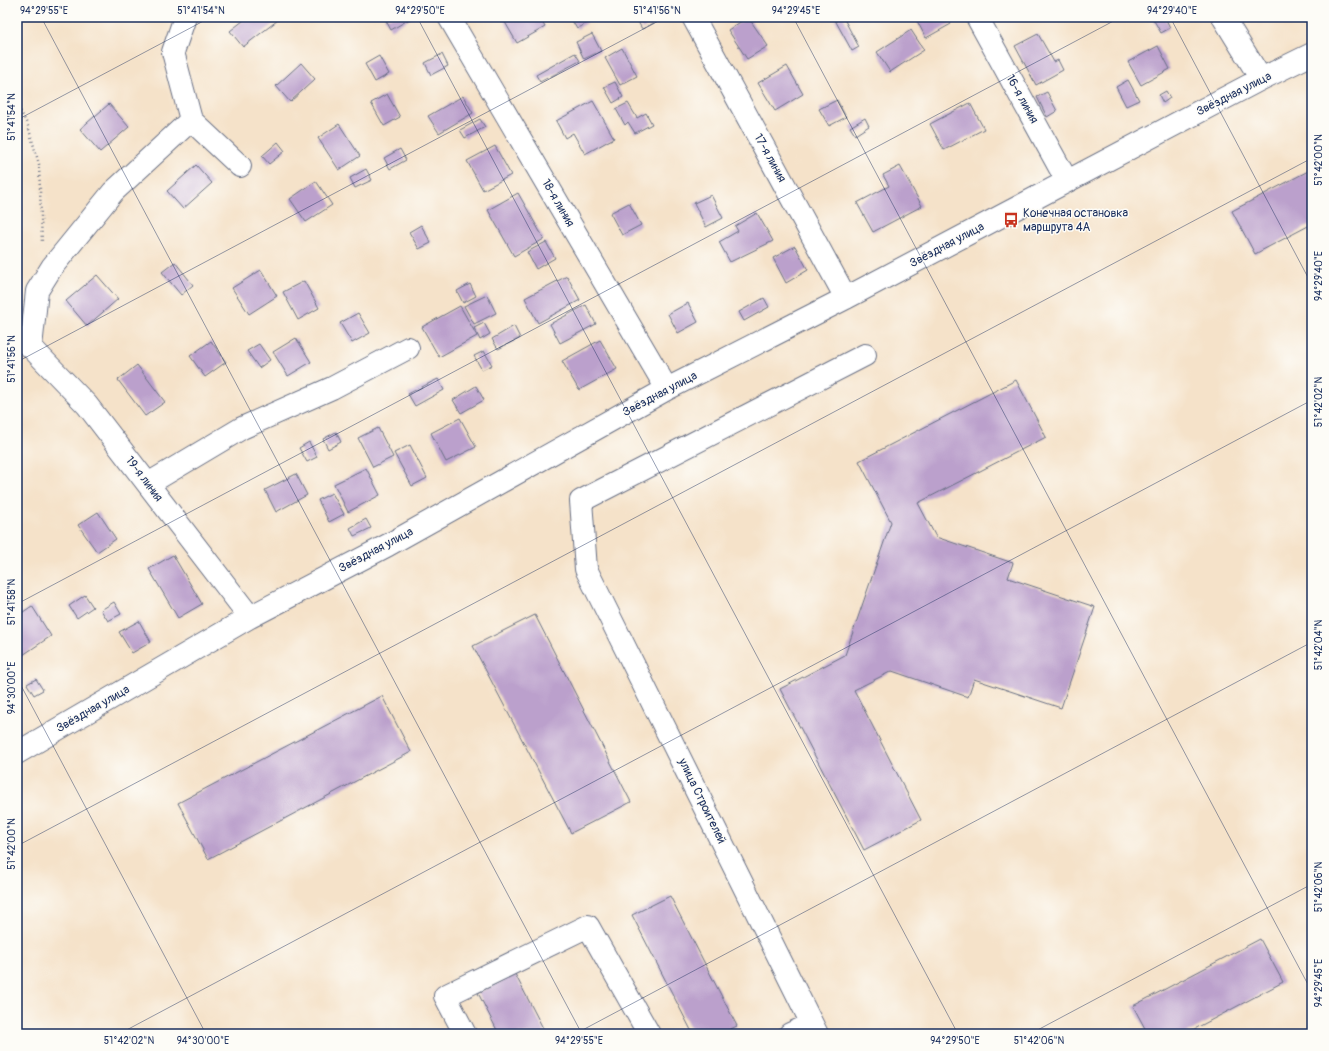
<svg xmlns="http://www.w3.org/2000/svg" width="1329" height="1051" font-family="Pangolin,sans-serif">
<style>
.building{fill:#bba0cc}
.lines{fill:none;stroke-linecap:round;stroke-linejoin:round}
.minor-casing{stroke:#676e83;stroke-width:24}
.path{stroke:#676e83;stroke-width:2.5;stroke-dasharray:1 3;stroke-linecap:butt}
.minor{stroke:#fff;stroke-width:22}
.ticks{fill:none;stroke:#1b2f5e;stroke-width:1;stroke-opacity:0.45}
.labels{text-anchor:middle;dominant-baseline:central;stroke-width:3;stroke-linejoin:round;paint-order:stroke}
.street-label{font-size:12px;fill:#1b2f5e;stroke:#fdfcf7}
.poi-label{font-size:12px;fill:#1b2f5e;stroke:#fdfcf7;text-anchor:start}
.neatline{fill:none;stroke:#1b2f5e;stroke-width:1.5}
.ticks-label{font-size:10px;text-anchor:middle;fill:#1b2f5e}
</style>
<rect width="100%" height="100%" fill="#fdfcf7"/>
<filter id="ink" filterUnits="userSpaceOnUse"><feTurbulence type="fractalNoise" baseFrequency=".025" numOctaves="2"/><feDisplacementMap in="SourceGraphic" scale="8" xChannelSelector="R" yChannelSelector="G"/><feConvolveMatrix kernelMatrix="1 2 1 2 8 2 1 2 1" color-interpolation-filters="sRGB"/></filter>
<filter id="wash" filterUnits="userSpaceOnUse"><feTurbulence type="fractalNoise" baseFrequency=".012" numOctaves="4" result="noise"/><feDisplacementMap in="SourceGraphic" scale="16" xChannelSelector="R" yChannelSelector="G"/><feGaussianBlur stdDeviation="0.9" result="paint"/><feColorMatrix in="noise" values="0 0 0 0 0 0 0 0 0 0 0 0 0 0 0 0 0 1.4 0 .05"/><feComposite in="paint" operator="in"/></filter>
<g filter="url(#wash)">
<rect width="100%" height="100%" fill="#f5e2c9"/>
<g id="blocks">
<path class="building" d="M248 17H282L243 47 230 31Z
M384 17H413L391 30Z
M502 17H539L545 27 517 43Z
M570 17H583L587 23 577 29Z
M638 17H660L661 19 642 29 636 18Z
M748 17 768 46 747 59 728 30Z
M843 17 859 47 852 51 835 20Z
M920 17H947L951 24 926 38 916 19Z
M1152 17H1165L1170 28 1161 33Z
M911 30 924 50 890 72 877 52Z
M592 34 601 51 584 59 576 42Z
M1038 34 1054 62 1058 60 1063 70 1036 85 1015 46Z
M1158 46 1170 69 1141 85 1128 62Z
M622 48 637 76 620 85 605 58Z
M575 53 580 61 540 82 536 75Z
M442 54 448 66 431 75 425 63Z
M379 56 389 74 375 82 365 64Z
M301 63 315 79 290 102 276 86Z
M787 66 803 94 775 111 758 83Z
M1128 80 1139 100 1126 106 1116 87Z
M615 82 623 97 613 103 604 87Z
M1166 91 1170 98 1163 103 1159 95Z
M1047 92 1057 111 1047 117 1037 97Z
M387 94 400 117 384 126 371 103Z
M463 96 473 113 439 133 428 116Z
M837 100 846 117 829 126 819 109Z
M593 101 614 138 585 154 573 133 565 138 556 121Z
M628 103 637 118 646 113 652 124 635 133 628 122 625 125 616 109Z
M970 103 984 129 944 150 930 124Z
M109 104 129 127 100 152 80 129Z
M865 118 869 126 855 135 850 127Z
M480 119 485 127 465 138 460 130Z
M339 124 360 156 339 170 318 138Z
M278 142 285 151 269 164 262 156Z
M495 146 511 175 483 190 467 161Z
M400 149 406 160 390 169 384 158Z
M196 165 212 183 183 209 167 191Z
M900 166 922 206 873 232 857 203 889 186 883 175Z
M366 169 372 180 355 188 350 178Z
M1312 169V224L1255 254 1232 211Z
M316 181 332 205 306 222 290 199Z
M518 193 544 239 514 256 488 210Z
M711 195 723 218 706 227 694 203Z
M629 203 641 225 622 235 610 213Z
M757 213 773 241 730 262 719 242 738 231 735 226Z
M421 225 431 243 419 249 409 232Z
M546 242 555 258 536 269 527 252Z
M795 246 808 270 786 283 773 258Z
M175 262 193 285 181 295 162 272Z
M261 270 277 296 249 314 232 288Z
M97 275 118 299 87 326 66 301Z
M567 276 580 300 538 323 525 298Z
M304 281 319 308 298 320 283 292Z
M470 284 476 296 463 303 457 291Z
M487 295 496 313 474 324 464 306Z
M764 298 769 307 744 321 739 312Z
M688 303 698 322 678 333 668 314Z
M586 305 596 324 560 343 550 324Z
M460 306 477 336 439 357 422 327Z
M358 313 370 333 352 343 340 323Z
M484 323 490 334 480 340 474 328Z
M514 326 520 338 498 349 492 339Z
M296 338 311 362 288 376 273 352Z
M600 340 617 369 579 390 562 361Z
M211 341 226 362 205 377 190 356Z
M259 344 270 360 259 368 247 351Z
M484 351 492 365 482 370 474 356Z
M137 365 165 402 145 416 118 380Z
M438 379 444 390 415 406 408 394Z
M1016 380 1046 437 918 503 936 537 1013 563 1008 578 1095 607 1061 708 974 679 968 697 892 671 854 690 921 820 864 850 780 689 845 655 891 522 859 461Z
M476 386 484 400 461 413 453 400Z
M460 418 476 447 446 462 431 433Z
M378 428 393 457 373 467 358 438Z
M336 432 341 442 328 449 323 439Z
M309 442 317 457 307 462 299 448Z
M410 445 427 478 412 486 394 453Z
M366 468 380 495 348 512 334 484Z
M296 474 307 495 276 512 265 490Z
M332 493 344 514 329 522 318 500Z
M98 512 116 539 97 552 78 525Z
M366 519 371 528 354 536 350 528Z
M173 555 202 604 178 618 149 569Z
M85 595 93 607 77 618 69 606Z
M114 602 121 614 108 621 101 610Z
M32 606 51 636 17 659V616Z
M535 615 631 802 571 833 473 646Z
M139 621 151 642 132 653 119 632Z
M36 679 43 690 34 695 27 684Z
M382 696 411 752 208 859 178 803Z
M670 896 737 1026 720 1034H693L632 915Z
M1260 939 1283 982 1185 1034H1148L1133 1006Z
M515 974 546 1034H499L478 993Z"/>
</g>
</g>
<g filter="url(#ink)">
<use href="#blocks" fill-opacity="0" stroke="#676e83" stroke-width="1"/>
<g class="lines">
<g class="minor-casing">
<path id="minor" d="M185 17 173 52 191 120 240 166
M449 17 667 389
M693 17 846 298
M977 17 1067 181
M1223 17 1261 79
M17 337 31 347 87 405 250 617
M31 347 37 291 52 267 113 192 191 120
M148 484 242 428 332 388 408 348
M17 753 250 617 388 545 667 389 846 298 1261 79 1312 54
M465 1034 445 996 588 926 649 1034
M790 1034 812 1024
M817 1034 586 569 581 501 865 355"/>
</g>
<path class="path" d="M17 104 28 126 39 164 42 243"/>
<use href="#minor" class="minor"/>
</g>
</g>
<path class="ticks" d="M41 17 582 1034M417 17 958 1034M793 17 1312 992M1170 17 1312 285M17 120 211 17M17 362 666 17M17 604 1121 17M17 678 206 1034M17 846 1312 158M119 1034 1312 400M575 1034 1312 642M1030 1034 1312 884"/>
<defs>
<g id="bus-bare" transform="scale(1.2)"><path d="M-5-6H5V4H4V6H2V4H-2V6H-4V4H-5ZM-3.5-4V0h7V-4ZM-3.5 1.2v1.5H-2V1.2ZM2 1.2v1.5H3.5V1.2Z" fill="#c8321e" stroke="#fdfcf7" stroke-width="2.5" paint-order="stroke"/></g>
</defs>
<g fill-rule="evenodd">
<use href="#bus-bare" x="1011" y="220"/>
</g>
<g class="labels">
<g class="street-label">
<text transform="translate(1234 94) rotate(-27)">Звёздная улица</text>
<text transform="translate(1022 99) rotate(61)">16-я линия</text>
<text transform="translate(770 158) rotate(61)">17-я линия</text>
<text transform="translate(558 203) rotate(60)">18-я линия</text>
<text transform="translate(947 245) rotate(-28)">Звёздная улица</text>
<text transform="translate(660 394) rotate(-28)">Звёздная улица</text>
<text transform="translate(144 479) rotate(53)">19-я линия</text>
<text transform="translate(376 550) rotate(-28)">Звёздная улица</text>
<text transform="translate(93 709) rotate(-30)">Звёздная улица</text>
<text transform="translate(702 801) rotate(64)">улица Строителей</text>
</g>
<g class="poi-label">
<text x="1023" y="213">Конечная остановка<tspan x="1023" dy="14">маршрута 4А</tspan></text>
</g>
</g>
<rect width="1329" height="1051" fill="none" stroke="#fdfcf7" stroke-width="44"/>
<rect x="22" y="22" width="1285" height="1007" class="neatline"/>
<g class="ticks-label">
<text x="44" y="14">94°29'55"E</text>
<text x="201" y="14">51°41'54"N</text>
<text x="420" y="14">94°29'50"E</text>
<text x="657" y="14">51°41'56"N</text>
<text x="796" y="14">94°29'45"E</text>
<text x="1172" y="14">94°29'40"E</text>
<text transform="translate(11 117) rotate(-90)" y="4">51°41'54"N</text>
<text transform="translate(1318 160) rotate(-90)" y="4">51°42'00"N</text>
<text transform="translate(1318 276) rotate(-90)" y="4">94°29'40"E</text>
<text transform="translate(11 359) rotate(-90)" y="4">51°41'56"N</text>
<text transform="translate(1318 402) rotate(-90)" y="4">51°42'02"N</text>
<text transform="translate(11 602) rotate(-90)" y="4">51°41'58"N</text>
<text transform="translate(1318 645) rotate(-90)" y="4">51°42'04"N</text>
<text transform="translate(11 688) rotate(-90)" y="4">94°30'00"E</text>
<text transform="translate(11 844) rotate(-90)" y="4">51°42'00"N</text>
<text transform="translate(1318 887) rotate(-90)" y="4">51°42'06"N</text>
<text transform="translate(1318 983) rotate(-90)" y="4">94°29'45"E</text>
<text x="129" y="1044">51°42'02"N</text>
<text x="203" y="1044">94°30'00"E</text>
<text x="579" y="1044">94°29'55"E</text>
<text x="955" y="1044">94°29'50"E</text>
<text x="1039" y="1044">51°42'06"N</text>
</g>
</svg>
